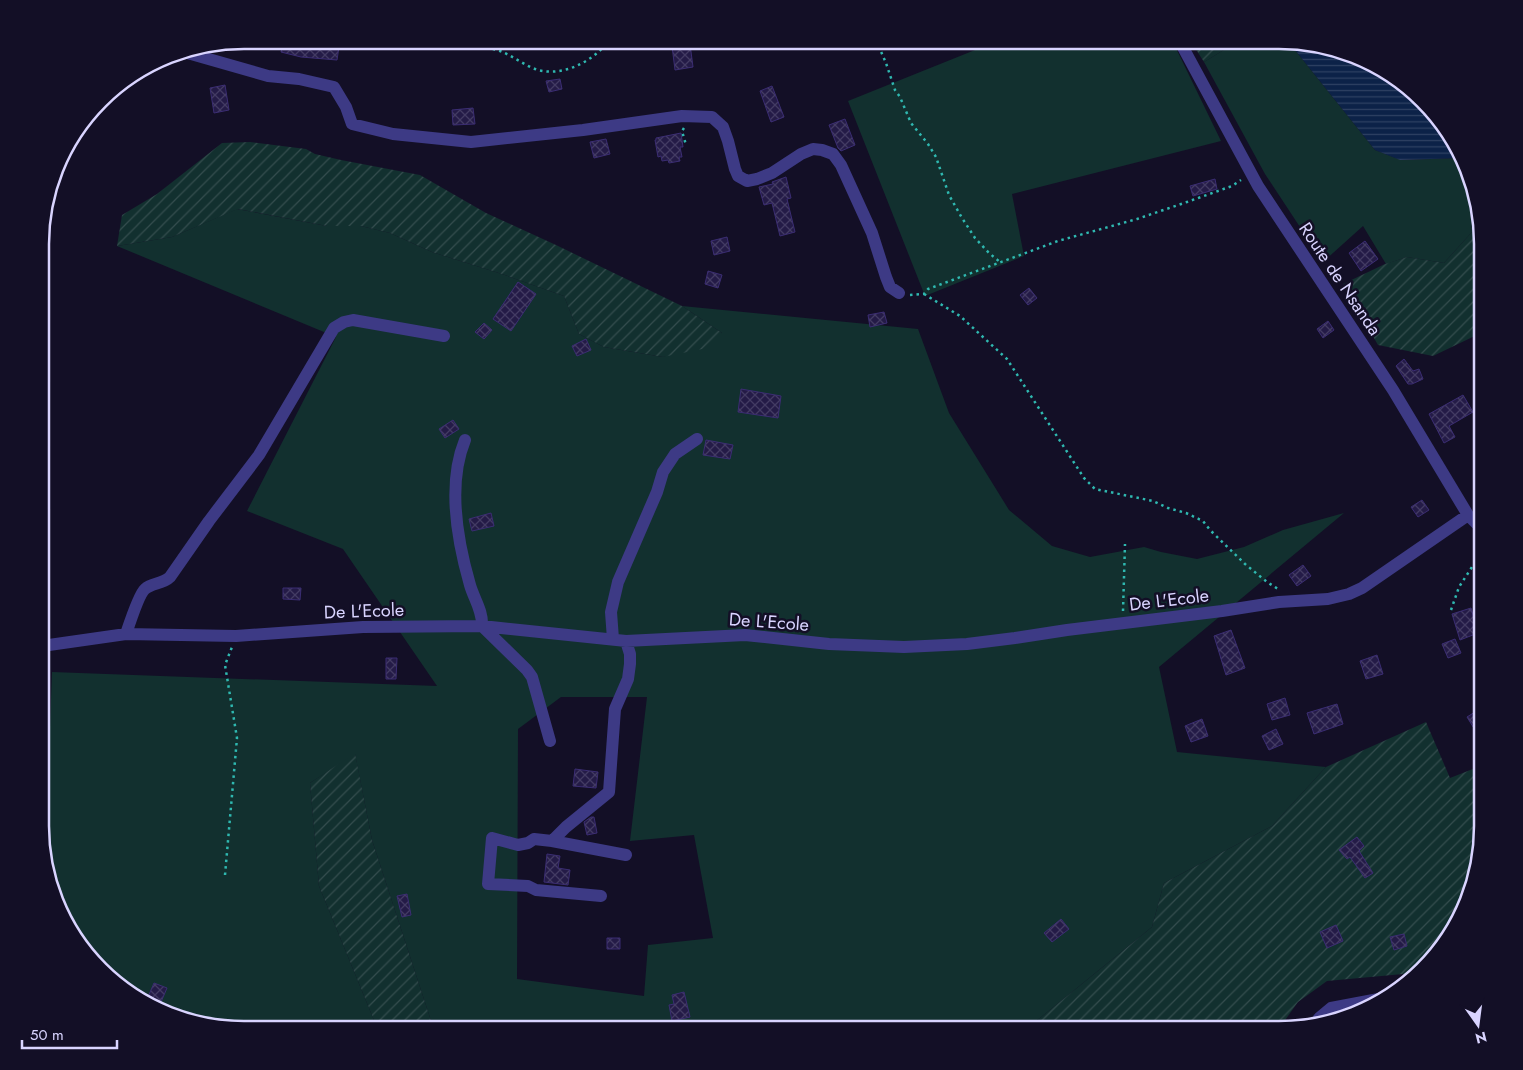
<svg xmlns="http://www.w3.org/2000/svg" width="1523" height="1070" font-family="Jost,sans-serif">
<style>
.green{fill:#12302f;fill-rule:evenodd}
.garden{fill:url(#garden-furrows)}
.water{fill:url(#water-rules)}
.building{fill:url(#building-cross-hatch);stroke:#3b2d73}
.lines{fill:none;stroke-linecap:round;stroke-linejoin:round}
.path{stroke:#2fb8b0;stroke-width:2.5;stroke-dasharray:2.5 4;stroke-linecap:butt}
.minor{stroke:#3d3a85;stroke-width:12}
.labels{text-anchor:middle;dominant-baseline:central;stroke-width:5;stroke-linejoin:round;paint-order:stroke}
.street-label{font-size:18px;fill:#d9d4ff;stroke:#130f26}
.rim{fill:none;stroke:#d9d4ff;stroke-width:2.5}
</style>
<defs>
<pattern id="garden-furrows" width="10" height="10" patternUnits="userSpaceOnUse" patternTransform="scale(1.25)"><rect width="10" height="10" fill="#12302f"/><path d="M-1 1l2-2M0 10L10 0M9 11l2-2" fill="none" stroke="#344d4e"/></pattern>
<pattern id="water-rules" width="6" height="5" patternUnits="userSpaceOnUse" patternTransform="scale(1.25)"><rect width="6" height="5" fill="#0c2248"/><path d="M0 2.5h6" fill="none" stroke="#2f4163"/></pattern>
<pattern id="building-cross-hatch" width="8" height="8" patternUnits="userSpaceOnUse" patternTransform="scale(1.25)"><rect width="8" height="8" fill="#241b47"/><path d="M0 0l8 8M0 8l8-8" fill="none" stroke="#433b63"/></pattern>
</defs>
<rect width="100%" height="100%" fill="#130f26"/>
<path class="green" d="M1036 40H1172L1221 141 1012 194 1024 256 925 296 848 101 980 48Z
M1240 40H1287L1375 150 1401 160 1461 158 1468 184 1472 232 1444 263 1407 257 1386 264 1363 226 1323 262 1265 174 1204 62Z
M237 209 327 226H361L390 233 432 252 502 274 564 296 579 334 604 347 663 357 722 333 682 306 918 329 949 413 1009 510 1052 546 1090 557 1144 547 1161 552 1197 559 1244 547 1283 530 1344 513 1159 667 1177 752 1326 767 1272 826 1164 883 1152 927 1040 1018 1022 1030H434L372 840 355 754 310 783 319 886 378 1030H230L178 1019 120 988 67 929 42 853V786L48 782 52 672 437 686 343 549 247 511 336 337 117 246 172 237ZM561 697H647L630 841 694 835 713 938 648 945 644 996 517 979 518 729Z"/>
<path class="garden" d="M1190 40H1240L1204 62Z
M250 142 306 149 315 154 341 160 420 175 486 213 556 245 682 306 722 333 712 347 663 357 604 347 579 334 564 296 502 274 432 252 390 233 361 226H327L238 209 172 237 117 246 122 215 157 194 222 143Z
M1468 184 1483 230V332L1433 356 1378 345 1343 284 1385 264 1407 257 1444 263 1472 232Z
M1426 722 1450 778 1483 765V840L1472 892 1441 950 1414 973 1327 981 1298 1002 1278 1030H1022L1040 1018 1152 927 1164 883 1272 826 1326 767Z
M355 753 372 840 434 1030H378L319 886 310 783Z"/>
<path class="water" d="M1287 40 1345 51 1403 82 1456 142 1461 158 1400 160 1375 150Z"/>
<path class="building" d="M284 40 303 43V40H340L337 60 301 57 281 52Z
M690 44 693 67 675 70 672 46Z
M560 79 562 89 549 92 546 81Z
M225 85 229 110 214 113 210 88Z
M772 86 784 117 771 122 760 91Z
M473 108 475 124 453 125 452 110Z
M845 119 855 145 841 151 838 148 829 125Z
M681 133 683 147H680L682 157H679L680 161 669 163 668 160 662 161 661 156 658 157 655 140H656V138Z
M606 139 610 154 594 158 590 142Z
M786 177 791 198 787 199 795 232 780 236 772 203 764 205 759 187 773 184 772 182Z
M1215 179 1217 189 1193 196 1190 186Z
M727 237 730 251 714 255 711 241Z
M1365 241 1378 259 1361 271 1349 253Z
M708 271 722 275 718 288 705 284Z
M518 282 536 294 511 331 493 319Z
M1029 288 1037 298 1028 305 1020 295Z
M884 312 887 323 870 327 868 315Z
M1328 321 1334 330 1323 338 1317 329Z
M484 323 492 330 484 339 475 332Z
M586 339 591 350 577 356 572 346Z
M1404 359 1413 371 1419 369 1423 379 1412 384H1408L1396 366Z
M741 389 781 396 778 418 738 412Z
M1463 395 1473 412 1449 426 1455 437 1444 443 1429 414Z
M453 420 459 429 445 438 439 429Z
M706 440 733 445 730 459 703 455Z
M1422 500 1429 510 1418 517 1411 507Z
M491 513 494 526 472 531 469 519Z
M1303 565 1311 576 1297 586 1289 575Z
M283 588H301L300 600 283 599Z
M1471 608 1478 633 1460 640 1452 614Z
M1231 630 1245 668 1226 675 1214 636Z
M1455 639 1461 653 1448 658 1442 644Z
M1377 655 1383 674 1366 679 1360 661Z
M386 658H397L396 679H386Z
M1285 698 1290 715 1272 720 1267 704Z
M1337 704 1343 724 1314 734 1307 713Z
M1483 707V743L1467 717Z
M1202 719 1208 736 1191 742 1185 726Z
M1276 729 1283 744 1269 750 1262 736Z
M575 769 598 772 596 788 573 786Z
M591 817H594L597 833 587 835 584 822Z
M1357 837 1364 846 1359 851 1373 873 1365 878 1350 857 1347 859 1339 850Z
M547 854 560 856 558 868 570 870 568 885 544 882Z
M407 894 411 915 402 917 397 896Z
M1061 919 1069 929 1052 942 1044 933Z
M1336 925 1343 941 1327 948 1320 932Z
M1404 934 1407 946 1394 950 1390 937Z
M607 938H620V949H607Z
M154 983 167 988 161 1002 148 997Z
M684 992 690 1017 672 1021 669 1005 674 1004 672 995Z"/>
<g class="lines">
<path class="path" d="M455 40C469 47 485 46 500 51 513 56 525 66 538 70 565 77 594 60 610 40
M876 40 886 63 895 90 900 97 911 123 928 144 936 157 949 195 962 218 975 238 989 253 1000 262
M684 128 682 131 686 145
M924 294 960 316 1007 359 1084 478 1095 489 1153 501 1168 508 1186 513 1203 521 1210 530 1245 564 1267 582 1278 589
M910 295 924 294 928 289 1058 241 1137 219 1187 202 1232 186 1241 180
M1451 610 1459 587 1483 550
M1123 611 1125 544
M225 875 237 738 225 665 232 647"/>
<path class="minor" d="M1179 40 1258 186 1393 390 1468 515 1483 530
M184 52 268 76 299 79 334 87 346 107 352 124 393 134 471 142 583 130 682 116 712 117 723 127 728 141 735 169 738 176 747 181 757 179 772 173 801 154 813 149 822 150 833 154 841 165 872 233 886 277 890 287 899 293
M465 440C447 484 457 540 470 585 474 599 483 611 482 626L527 670 532 677 550 741
M126 634C129 625 139 594 145 589 152 583 163 584 170 577L209 521 259 455 334 328 344 322 353 320 444 336
M613 639 611 612 618 582 657 492 663 472 675 454 697 439
M42 646 126 634 236 636 363 627 482 626 626 641 745 635 829 644 904 647 967 644 1015 638 1067 630 1222 611 1279 602 1328 599 1349 594 1362 588 1468 515
M552 841 566 827 609 792 615 709 628 679 630 664V654L626 641
M601 896 536 890 528 886 488 884 492 838 518 845 528 843 534 839 552 841 626 855
M1319 1021V1018L1331 1008 1384 998"/>
</g>
<g class="labels">
<g class="street-label">
<text transform="translate(1340 279) rotate(56)">Route de Nsanda</text>
<text transform="translate(1169 600) rotate(-7)">De L'Ecole</text>
<text transform="translate(364 611) rotate(-2)">De L'Ecole</text>
<text transform="translate(769 622) rotate(4)">De L'Ecole</text>
</g>
</g>
<path d="M0 0H1523V1070H0ZM244 49H1279A195 195 0 0 1 1474 244V826A195 195 0 0 1 1279 1021H244A195 195 0 0 1 49 826V244A195 195 0 0 1 244 49Z" fill="#130f26" fill-rule="evenodd"/>
<path class="rim" d="M244 49H1279A195 195 0 0 1 1474 244V826A195 195 0 0 1 1279 1021H244A195 195 0 0 1 49 826V244A195 195 0 0 1 244 49Z"/>
<g transform="translate(1478 1025) rotate(166)" stroke="#130f26" stroke-width="4" paint-order="stroke">
<path d="M0-4L9 19L0 12L-9 19Z" fill="#d9d4ff"/>
<text y="-8" font-size="14" font-weight="bold" text-anchor="middle" fill="#d9d4ff">N</text>
</g>
<path d="M22 1040v8h95v-8" fill="none" stroke="#d9d4ff" stroke-width="2.5"/>
<text x="30" y="1040" font-size="15" fill="#d9d4ff" stroke="#130f26" stroke-width="4" paint-order="stroke">50 m</text>
</svg>
